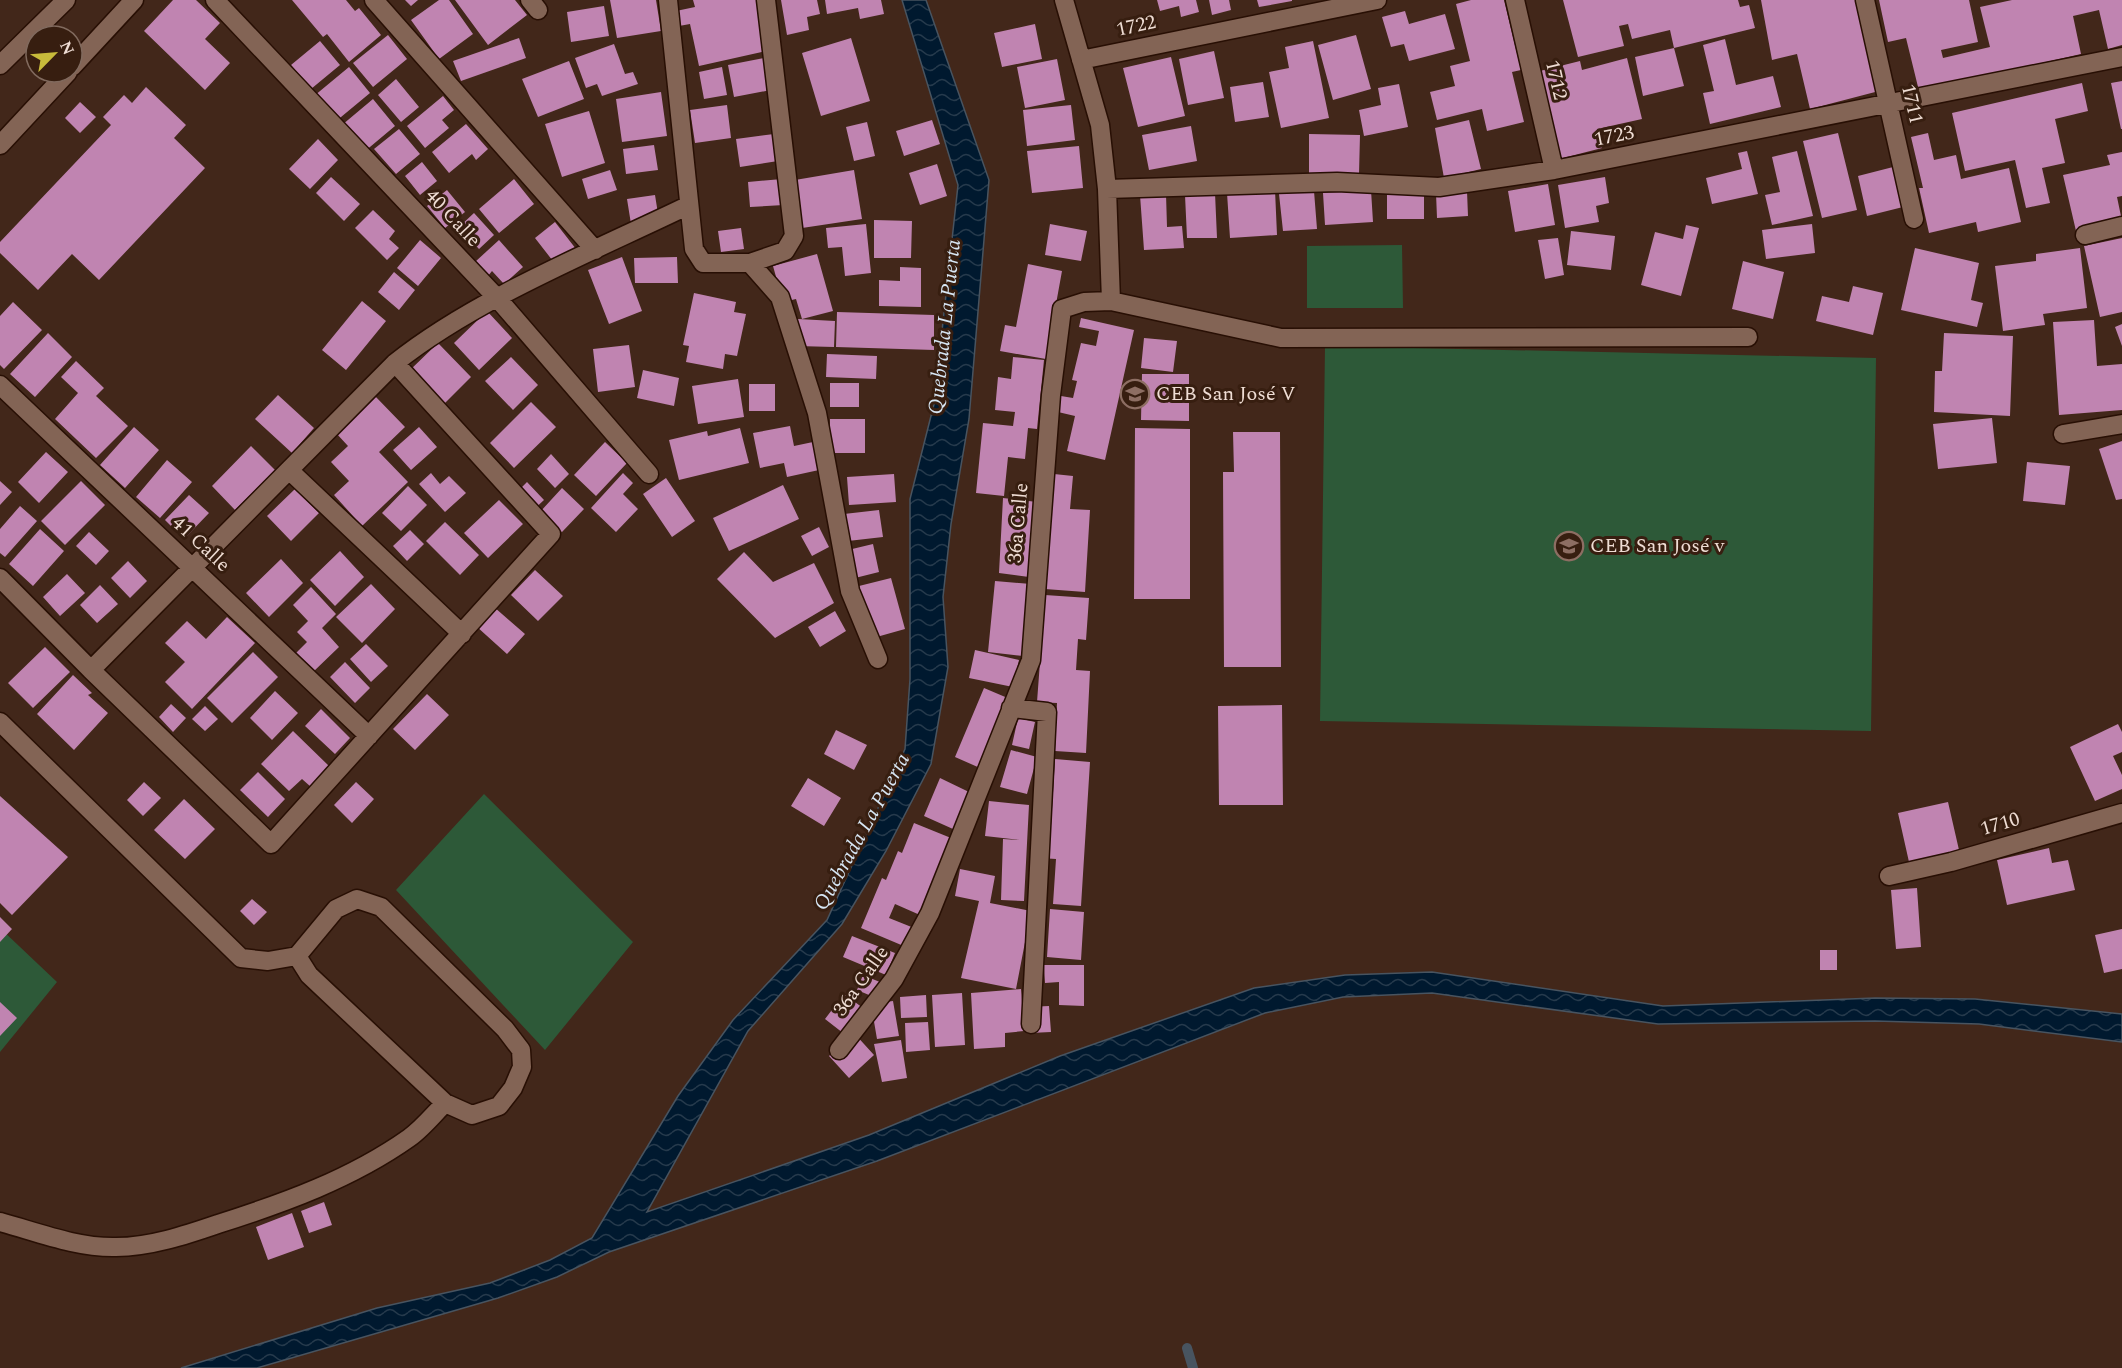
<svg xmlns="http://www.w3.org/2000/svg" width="2122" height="1368" font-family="Spectral,serif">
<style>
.pitch{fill:#2d5938}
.water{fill:url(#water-waves);stroke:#485460;stroke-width:1.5}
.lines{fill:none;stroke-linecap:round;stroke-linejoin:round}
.stream{stroke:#485460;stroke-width:10}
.building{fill:#c084b1}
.minor-casing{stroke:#280f04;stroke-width:21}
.minor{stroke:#836455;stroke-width:18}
.labels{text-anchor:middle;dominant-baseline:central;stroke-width:6;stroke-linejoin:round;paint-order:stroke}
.street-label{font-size:20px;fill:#efddd4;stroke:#371e10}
.poi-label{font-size:20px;fill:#efddd4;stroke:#371e10;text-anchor:start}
.water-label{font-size:21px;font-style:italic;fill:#d7e6f4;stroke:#371e10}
</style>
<defs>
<pattern id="water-waves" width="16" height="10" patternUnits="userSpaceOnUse" patternTransform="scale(1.5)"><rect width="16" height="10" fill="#00192f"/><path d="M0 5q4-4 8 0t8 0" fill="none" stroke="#263a4c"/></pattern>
</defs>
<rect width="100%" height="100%" fill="#42271a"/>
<path class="pitch" d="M1402 245 1403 308H1307V246Z
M1325 346 1876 358 1871 731 1320 721Z
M484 794 633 942 545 1050 396 890Z
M0 928 57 982 0 1052Z"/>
<path class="water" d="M902 0H926L989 180 969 419 951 524 943 597 948 667 931 764 886 851 842 924 748 1031 647 1212 869 1135 1060 1056 1254 988 1345 975 1432 972 1663 1006 1875 998 1975 999 2122 1014V1042L1979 1024 1875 1021 1658 1024 1432 993 1343 997 1265 1013 877 1161 609 1252 557 1277 498 1298 257 1368H181L377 1308 490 1283 550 1260 592 1238 678 1096 733 1020 827 920 905 749 910 679V499L934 404 958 185Z"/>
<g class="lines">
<path class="stream" d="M1187 1348 1193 1368"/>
</g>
<path class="building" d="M173 0H196L220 23 205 39 230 63 205 90 144 31Z
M292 0H346L355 11 359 8 381 35 349 62 327 34 323 37Z
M405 0H418L411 6Z
M439 0H449L473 34 439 59 411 20Z
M455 0H515L527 15 488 45Z
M610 0H656L661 31 617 38Z
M693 0H756L766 51 699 66 690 24 679 26 676 11 695 7Z
M781 0H817L820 14 807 17 809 30 787 35Z
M825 0H881L884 14 860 19 858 8 827 14Z
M1157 0H1196L1199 12 1181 17 1179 6 1160 11Z
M1209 0H1229L1231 10 1212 15Z
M1257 0H1292V1L1259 7Z
M1471 0H1504L1521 70 1512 72 1524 122 1487 131 1482 109 1437 120 1430 92 1455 86 1450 66 1470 61 1456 4Z
M1563 0H1738L1740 7 1749 5 1755 28 1674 48 1670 30 1632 39 1628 24 1619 26 1624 46 1578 57Z
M1761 0H1857L1879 91 1810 109 1797 54 1772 60Z
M1879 0H1969L1978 42 1941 50 1943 58 1990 47 1980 7 2012 0H2122V45L2108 49 2099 10 2073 16 2081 54 1919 91 1906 38 1888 42Z
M604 6 609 36 571 42 567 12Z
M1405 11 1409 24 1445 14 1455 49 1409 61 1404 44 1391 47 1382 17Z
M1035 24 1042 59 1002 67 994 33Z
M388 35 407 59 373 87 353 63Z
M1356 35 1371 89 1333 100 1318 45Z
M519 38 526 58 461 81 453 61Z
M851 38 870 101 821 116 802 53Z
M1725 39 1736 85 1773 76 1781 107 1710 124 1703 93 1714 91 1703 45Z
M320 41 340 65 311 89 291 65Z
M1313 41 1329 118 1281 128 1269 72 1289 68 1285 47Z
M614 44 625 74 633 72 638 84 602 96 597 84 586 88 575 58Z
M1674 48 1684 86 1643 96 1635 57Z
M1214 51 1224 98 1188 105 1179 59Z
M1171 57 1185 116 1138 127 1123 68Z
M764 58 771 90 734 97 728 65Z
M1627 58 1642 119 1597 129 1602 148 1559 159 1536 72 1580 61 1582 70Z
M1057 59 1065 100 1025 108 1017 67Z
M569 61 584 99 538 117 522 79Z
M349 67 370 93 335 122 314 96Z
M722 67 727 95 704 99 699 72Z
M396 79 419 107 401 122 378 95Z
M2122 81V129H2121L2111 83Z
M1263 82 1269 117 1235 122 1230 87Z
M2082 83 2088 111 2055 119 2065 163 2042 168 2050 203 2026 208 2015 160 1965 171 1952 113Z
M1399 84 1408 127 1364 136 1359 110 1381 105 1378 88Z
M146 87 186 125 174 138 205 168 99 280 72 254 38 290 0 253V242L111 125 103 117 124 95 132 103Z
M661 92 667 136 622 142 616 99Z
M443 96 454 110 442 120 449 128 425 148 407 126Z
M373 99 395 126 364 152 342 125Z
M80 102 96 117 80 133 65 118Z
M727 105 731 138 695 143 690 110Z
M1071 105 1075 140 1027 146 1023 110Z
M589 111 605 163 562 177 545 124Z
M932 120 940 144 904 156 896 131Z
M1469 120 1481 169 1444 178 1435 128Z
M867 122 875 156 854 161 846 127Z
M466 124 488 149 476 160 472 154 449 173 432 152Z
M1191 126 1197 161 1149 170 1142 135Z
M399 129 420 154 396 174 374 149Z
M1838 133 1857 210 1822 218 1803 141Z
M1928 133 1934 160 1956 155 1961 179 2009 168 2021 222 1978 232 1976 222 1929 233 1919 188H1923L1911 137Z
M774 134 778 161 740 167 736 139Z
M1309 134 1360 135 1359 174 1309 173Z
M318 139 338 160 310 189 289 169Z
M654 145 658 170 626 174 623 149Z
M1079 146 1083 188 1032 193 1027 151Z
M1747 151 1758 194 1712 204 1706 178 1742 169 1738 153Z
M1797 151 1813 216 1772 225 1765 195 1780 192 1772 157Z
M2122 152V196L2117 197 2122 221 2076 231 2063 175 2110 165 2107 155Z
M422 162 437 181 420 195 405 176Z
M937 164 947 196 920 205 909 173Z
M1897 166 1907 206 1867 216 1858 176Z
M610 170 617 190 588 199 582 179Z
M854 170 862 219 802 228 795 180Z
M331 177 360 204 344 221 316 193Z
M1605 177 1609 203 1596 206 1599 222 1565 228 1558 185Z
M514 179 534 204 499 233 479 209Z
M782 179 784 205 750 207 748 182Z
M1548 184 1555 225 1515 232 1508 191Z
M447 190 465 212 445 228 427 206Z
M1275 190 1277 235 1230 238 1227 193Z
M1371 190 1373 222 1325 225 1323 193Z
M1314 191 1317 229 1283 231 1279 194Z
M1467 191 1468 216 1437 218 1436 193Z
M1215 193 1217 238H1187L1185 195Z
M1166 194 1167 227 1182 226 1184 248 1144 250 1140 195Z
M655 195 659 220 631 224 627 199Z
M1387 195H1424V219H1387Z
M373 210 395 231 389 239 399 248 387 260 355 228Z
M474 213 494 235 479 249 459 227Z
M874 220 912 221 911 258H874Z
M555 222 576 249 556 265 535 238Z
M866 224 871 273 845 276 842 247 828 248 826 228Z
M1050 224 1087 231 1081 261 1045 255Z
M1812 224 1815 253 1766 259 1762 230Z
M1686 225 1699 228 1681 296 1641 285 1655 232 1683 239Z
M741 228 744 249 721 252 718 231Z
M1571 231 1615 236 1611 270 1567 265Z
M1558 238 1564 275 1545 279 1538 240Z
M2122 238V312L2100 317 2084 246Z
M420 240 441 258 418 286 397 268Z
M499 240 523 267 504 284 492 271 488 276 475 262Z
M1915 248 1979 263 1971 300 1983 303 1977 327 1901 310Z
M2080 248 2087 308 2043 314 2045 325 2003 331 1995 266 2036 261V254Z
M817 254 833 311 802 319 796 299 783 302 773 266Z
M622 257 642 311 609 324 588 270Z
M677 257 678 283H635L634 258Z
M1743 261 1784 272 1773 319 1732 309Z
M1028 264 1062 271 1046 359 1000 351 1005 325 1016 327Z
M900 267 921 268V307L879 306V280L900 281Z
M394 272 415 290 399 310 378 292Z
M1853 286 1883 293 1873 335 1816 321 1822 296 1849 302Z
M694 293 736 302 734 312 746 314 737 356 725 354 723 369 686 362 689 346 683 345Z
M362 301 386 321 346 370 322 350Z
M13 302 42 330 4 369 0 365V316Z
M487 311 512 338 479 370 454 343Z
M837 312 934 315V350L836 347Z
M1081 318 1134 330 1105 460 1067 451 1075 416 1058 412 1061 396 1073 398 1077 381 1072 380 1081 343 1096 346 1099 331 1079 327Z
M798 319 835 321 834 347 797 346Z
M2094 320 2097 366 2122 364V410L2059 415 2053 322Z
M2122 324V346L2115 327Z
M48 333 72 357 35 397 10 374Z
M1944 333 2013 336 2010 416 1934 412 1935 371H1942Z
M1144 338 1177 341 1173 372 1141 368Z
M438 343 471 377 442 406 408 372Z
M629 345 635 387 598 392 593 349Z
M827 354 877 356 876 379 826 377Z
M511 357 538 385 513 410 485 381Z
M1013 357 1044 360 1037 429 1028 428 1025 459 1008 457 1004 496 976 493 983 423 1013 426 1015 412 995 410 998 377 1011 379Z
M76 361 104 388 96 396 128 426 96 458 55 419 78 393 61 377Z
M643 370 679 378 674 406 637 398Z
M1142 374H1189V421L1141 420Z
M738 379 744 417 698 424 692 386Z
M830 383H859V407H830Z
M749 384H775V411H749Z
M278 395 314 428 292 453 255 419Z
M375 396 405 427 379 452 408 482 362 526 334 495 349 481 331 462 348 446 336 433Z
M531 402 556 427 514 468 490 443Z
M1992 418 1997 463 1938 469 1933 424Z
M830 419H865V453H830Z
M790 426 794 446 813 442 819 470 787 477 784 463 760 468 753 433Z
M134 427 159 450 125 488 100 465Z
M419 427 437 447 411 470 393 450Z
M740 428 749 463 679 480 669 440 707 431 708 436Z
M1135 428 1190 429V599H1134Z
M1233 432H1280L1281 667H1224L1223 472H1234Z
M2122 441V499L2116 500 2099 449Z
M605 442 627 463 596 496 574 475Z
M251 446 275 470 235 510 212 486Z
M46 452 68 472 39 503 18 482Z
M551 454 569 474 555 488 537 469Z
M167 460 192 482 160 518 136 497Z
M2027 462 2070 466 2065 505 2023 501Z
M431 473 440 484 449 476 466 493 445 512 419 484Z
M623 473 633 483 623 494 638 509 616 532 591 508Z
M894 474 896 502 849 505 847 477Z
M1054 474 1073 476 1070 509 1090 510 1085 592 1045 589Z
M666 478 695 521 672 537 643 494Z
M0 481 12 492 0 505Z
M81 481 105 505 65 545 41 521Z
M527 482 544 500 530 513 513 496Z
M783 485 799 519 729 551 713 518Z
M408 486 427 505 401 531 382 513Z
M562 488 584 509 562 532 540 512Z
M295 489 319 513 291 541 267 516Z
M189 495 209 513 184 539 165 520Z
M1003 498 1037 502 1029 577 999 573Z
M499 500 523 524 488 558 464 533Z
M20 506 37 521 5 557 0 553V529Z
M879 510 883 537 848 541 844 514Z
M445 522 479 555 460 575 426 541Z
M819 527 829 547 812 556 801 536Z
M40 529 64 551 33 586 9 564Z
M410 530 424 544 407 561 393 546Z
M89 532 109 551 96 565 76 546Z
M873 544 879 572 855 578 848 550Z
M340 551 364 577 335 606 310 580Z
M744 552 773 582 814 563 834 603 775 638 717 579Z
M281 559 303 583 269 617 246 593Z
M128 561 147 581 130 598 111 578Z
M535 570 563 596 538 621 511 595Z
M67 574 85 593 60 616 43 597Z
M891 578 905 629 873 638 859 586Z
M995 581 1031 584 1023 656 988 652Z
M371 584 395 609 362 643 336 617Z
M100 585 118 604 97 623 80 605Z
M311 587 336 614 322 628 339 647 313 672 295 654 307 642 297 632 308 621 293 605Z
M1045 595 1089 598 1086 640 1078 639 1076 670 1090 671 1086 753 1055 751 1057 703 1037 702Z
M494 607 525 634 507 654 476 626Z
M835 611 846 631 820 647 808 627Z
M227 617 255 643 192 709 165 682 185 662 165 643 187 621 206 639Z
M366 644 388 666 371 682 350 659Z
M45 647 70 672 33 708 8 683Z
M975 650 1019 660 1013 687 969 678Z
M253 652 278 677 232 723 207 698Z
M345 662 370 688 355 703 330 677Z
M73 675 92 693 88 695 108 713 74 750 37 714Z
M984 688 1010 699 980 768 955 757Z
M275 691 298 713 272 740 250 718Z
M427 694 449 715 415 750 393 729Z
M171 704 186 718 173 732 159 717Z
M1282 705 1283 805H1219L1218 706Z
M205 706 218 719 205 731 192 719Z
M321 709 350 738 335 754 305 726Z
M1018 718 1035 722 1029 749 1012 745Z
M2118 724 2122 732V752L2113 756 2122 775V789L2095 801 2070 747Z
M836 730 867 745 854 770 824 754Z
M293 731 330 767 311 787 302 779 289 791 261 764Z
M1011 750 1037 757 1027 794 1000 787Z
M1055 759 1090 762 1081 906 1053 904 1056 859 1041 858 1043 825 1051 826Z
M258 772 285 799 268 817 240 790Z
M808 778 841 798 824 826 791 806Z
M940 778 969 792 953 829 924 816Z
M144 782 161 798 143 816 127 800Z
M356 782 374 799 352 823 334 805Z
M0 796 68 857 12 915 0 903Z
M184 799 215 829 185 859 154 830Z
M989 801 1029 805 1024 901 1001 900 1003 839 1020 840 985 836Z
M1948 802 1959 850 1909 862 1898 813Z
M914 823 951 838 920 915 895 904 889 918 914 928 906 947 861 928 882 878 886 880 898 851 902 853Z
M2049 848 2052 863 2068 860 2075 890 2007 905 1997 860Z
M960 869 995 876 990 903 1031 911 1016 989 961 978 979 901 955 896Z
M1917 888 1921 947 1896 949 1891 890Z
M252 899 267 912 254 925 240 911Z
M1050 909 1084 912 1081 960 1047 957Z
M0 917 12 929 0 942Z
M2122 929V969L2104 973 2095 935Z
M852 936 895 953 886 975 843 957Z
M1820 950H1837V970H1820Z
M1044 965H1084V1006L1059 1005V982L1045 983Z
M863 975 887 985 881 1000 857 990Z
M1021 989 1024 1031 1005 1033V1047L974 1049 971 993Z
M962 993 965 1045 935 1047 932 995Z
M844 994 863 1008 843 1033 825 1019Z
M926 995 927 1017 901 1018 900 997Z
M893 1001 899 1036 877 1039 871 1004Z
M0 1002 17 1018 0 1036Z
M1049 1006 1051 1032 1030 1033 1028 1007Z
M928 1022 930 1050 906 1052 905 1023Z
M854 1033 874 1055 849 1078 829 1056Z
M901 1040 907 1078 882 1082 874 1044Z
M324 1202 332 1225 309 1233 301 1211Z
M292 1213 304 1247 268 1260 256 1227Z"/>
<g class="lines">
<g class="minor-casing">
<path id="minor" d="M215 0 498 299 649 474
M374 0 595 250
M530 0 538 10
M668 0 694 249 703 263H750L780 297 817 413 850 591 878 659
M1515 0 1554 170
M1865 0 1914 219
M1081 60 1377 0
M0 65 66 0
M72 67 134 0
M0 145 68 72
M1107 189 1337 182 1439 187 1554 170 2122 57
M2085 235 2122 226
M750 263 785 251 794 236 766 0
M1111 301 1281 338 1748 337
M0 385 369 736
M2063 434 2122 424
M290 471 462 634
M0 578 91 670 271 844 551 534 395 363
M91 670 395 363C475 299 594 251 687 206
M1011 708 1047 712 1031 1024
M0 722 241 958 268 961 297 956 336 909 357 899 381 907 505 1029 521 1050 522 1067 513 1088 499 1106 472 1115 445 1103 309 975 297 956
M1889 876 1951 862 2122 813
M839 1050 894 979 930 913 1031 660 1051 395 1062 309 1084 302 1111 301 1107 189 1100 125 1064 0
M0 1222C37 1232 77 1248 116 1247 150 1247 186 1235 218 1224 284 1203 351 1179 409 1138 422 1129 434 1114 445 1103"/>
</g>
<use href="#minor" class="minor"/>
</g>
<defs>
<g id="school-ring" transform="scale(1.5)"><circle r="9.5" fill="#371e10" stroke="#8d6e63" stroke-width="1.5"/><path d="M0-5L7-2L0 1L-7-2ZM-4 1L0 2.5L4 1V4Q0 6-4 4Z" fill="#8d6e63"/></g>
</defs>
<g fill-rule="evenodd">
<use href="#school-ring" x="1135" y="394"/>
<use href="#school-ring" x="1569" y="546"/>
</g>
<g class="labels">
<g class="street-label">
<text transform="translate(1136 26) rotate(-12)">1722</text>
<text transform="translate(1556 80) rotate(77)">1712</text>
<text transform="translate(1912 104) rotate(77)">1711</text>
<text transform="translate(1614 136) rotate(-11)">1723</text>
<text transform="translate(453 218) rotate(47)">40 Calle</text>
<text transform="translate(1018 523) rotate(-85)">36a Calle</text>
<text transform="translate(201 544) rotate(43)">41 Calle</text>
<text transform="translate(2000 824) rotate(-16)">1710</text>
<text transform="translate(861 981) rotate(-55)">36a Calle</text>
</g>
<g class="poi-label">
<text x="1156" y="394">CEB San José V</text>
<text x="1590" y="546">CEB San José v</text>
</g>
<g class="water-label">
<text transform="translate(945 327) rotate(-84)">Quebrada La Puerta</text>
<text transform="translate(862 832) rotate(-61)">Quebrada La Puerta</text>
</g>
</g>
<g transform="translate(54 54) rotate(65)"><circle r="28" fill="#371e10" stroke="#816a5e" stroke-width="1.5"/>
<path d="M0-4.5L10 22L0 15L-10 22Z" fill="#c8bb3b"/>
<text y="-9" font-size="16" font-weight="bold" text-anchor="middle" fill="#efddd4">N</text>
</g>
</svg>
